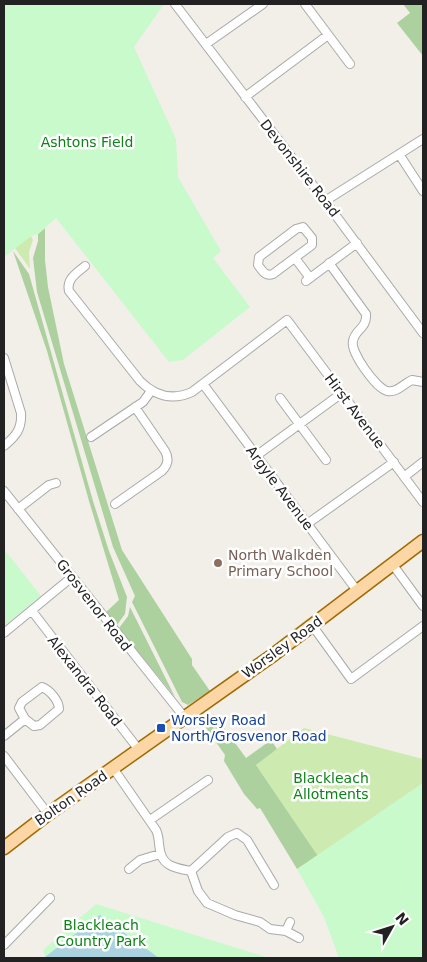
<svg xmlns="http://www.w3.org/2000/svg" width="427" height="962" font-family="'DejaVu Sans',sans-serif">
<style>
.grass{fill:#cdebb0}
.forest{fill:#add19e}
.park{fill:#c8facc}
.water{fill:#aad3df}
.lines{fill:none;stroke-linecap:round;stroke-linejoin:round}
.minor-casing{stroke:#a9a9a9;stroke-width:10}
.primary-casing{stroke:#a06b00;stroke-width:15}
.minor{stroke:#fff;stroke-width:8}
.primary{stroke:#fcd6a4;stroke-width:12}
.education-dot{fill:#8d6e63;stroke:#fff;stroke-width:2}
.transit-dot{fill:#1a4fb4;stroke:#fff;stroke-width:2}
.labels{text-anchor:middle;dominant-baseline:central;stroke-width:5;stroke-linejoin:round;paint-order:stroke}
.park-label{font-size:14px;fill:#0c8416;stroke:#fff}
.street-label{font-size:14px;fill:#222;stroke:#fff}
.education-label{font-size:14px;fill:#785e54;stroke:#fff;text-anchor:start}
.transit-label{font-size:14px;fill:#164399;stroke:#fff;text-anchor:start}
</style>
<rect width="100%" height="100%" fill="#f2efe9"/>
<path class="grass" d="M31 236 33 240 29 252 30 269 15 248Z
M304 728 423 759V783L318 856 256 765Z"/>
<path class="forest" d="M403 4 423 5V56L397 23 410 13Z
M45 228V260L48 287 64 364 122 550 192 659V665L210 691 188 705 182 702 132 602 135 596 113 547 37 292 33 258 38 241V234Z
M13 251 29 274 93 501 109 551 127 597 125 614 117 625 106 612 119 600 89 501 47 351Z
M130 607 175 697 119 628 128 616Z
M214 714 246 758 271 740 277 749 256 765 318 856 297 869 260 808 257 809 244 794 224 761 225 755 202 722Z"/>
<path class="park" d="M6 4H164L134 47 176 139 178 177 221 251 213 258 250 307 183 360 169 362 56 218 38 234 31 236 4 257V7Z
M4 549 41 596 4 626Z
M423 783V958H339L324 917 297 869Z
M96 904 269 958H46L43 950Z"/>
<path class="water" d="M100 915 159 958H46L45 957Z"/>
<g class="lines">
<g class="minor-casing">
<path id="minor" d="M175 4 325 201 423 333
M305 4 350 64
M206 44 263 4
M245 97 328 35
M399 154 423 191
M325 201 423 139
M303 227 312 238V245L273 274C265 277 262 270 258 265L259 257 296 229Z
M295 258 310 278
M329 263 366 314C367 329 355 329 353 341 350 352 376 388 387 391 397 393 403 384 412 380L423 382
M85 266C77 273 66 279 69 291L140 381C155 396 172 401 192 392L287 320 423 502
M306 281 357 243
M4 358 21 413C22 429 16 436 4 446
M203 384 358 592
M280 398 326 460
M91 437 143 402 151 391
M256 456 342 393
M404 477 423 462
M4 491 185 718
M115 504 162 471C168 465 169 458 165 451L135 407
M18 509 49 485 56 483
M307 524 394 462
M393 565 423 606
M32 611 139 750
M312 625 351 679 423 626
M4 633 72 577
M42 687C50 690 59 701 59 709L40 725 34 726 25 719 19 708 22 702Z
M4 736 25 719
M4 756 48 814
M113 768 156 830C160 838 158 846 161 854 164 867 180 869 191 871L198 891 207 903 235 915 260 922 270 929 286 931 299 938
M150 820 208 780
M129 869 140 860 160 854
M191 871 228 837 237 833 247 840 274 885
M286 931 290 922
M4 945 50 898"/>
</g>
<g class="primary-casing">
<path id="primary" d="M4 848 48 814 273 655 423 541"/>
</g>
<use href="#minor" class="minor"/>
<use href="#primary" class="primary"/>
</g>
<circle class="education-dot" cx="218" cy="563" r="5"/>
<rect class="transit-dot" x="156" y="723" width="10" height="10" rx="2.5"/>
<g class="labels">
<g class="park-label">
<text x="87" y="142">Ashtons Field</text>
<text x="331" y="778">Blackleach<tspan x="331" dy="16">Allotments</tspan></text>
<text x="101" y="925">Blackleach<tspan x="101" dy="16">Country Park</tspan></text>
</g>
<g class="street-label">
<text transform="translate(300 168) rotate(52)">Devonshire Road</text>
<text transform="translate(355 411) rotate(53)">Hirst Avenue</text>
<text transform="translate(280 488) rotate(53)">Argyle Avenue</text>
<text transform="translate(94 605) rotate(52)">Grosvenor Road</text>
<text transform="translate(282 647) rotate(-36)">Worsley Road</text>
<text transform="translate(85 681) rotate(52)">Alexandra Road</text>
<text transform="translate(71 798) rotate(-35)">Bolton Road</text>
</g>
<g class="education-label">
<text x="228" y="555">North Walkden<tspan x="228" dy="16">Primary School</tspan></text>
</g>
<g class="transit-label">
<text x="171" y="720">Worsley Road<tspan x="171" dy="16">North/Grosvenor Road</tspan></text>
</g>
</g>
<rect width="427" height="962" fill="none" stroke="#222222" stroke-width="10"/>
<g transform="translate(392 927) rotate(51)" stroke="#ffffff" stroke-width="4" paint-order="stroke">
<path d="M0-4L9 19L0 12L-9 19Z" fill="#222222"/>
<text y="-8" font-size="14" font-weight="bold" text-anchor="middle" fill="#222222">N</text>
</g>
</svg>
